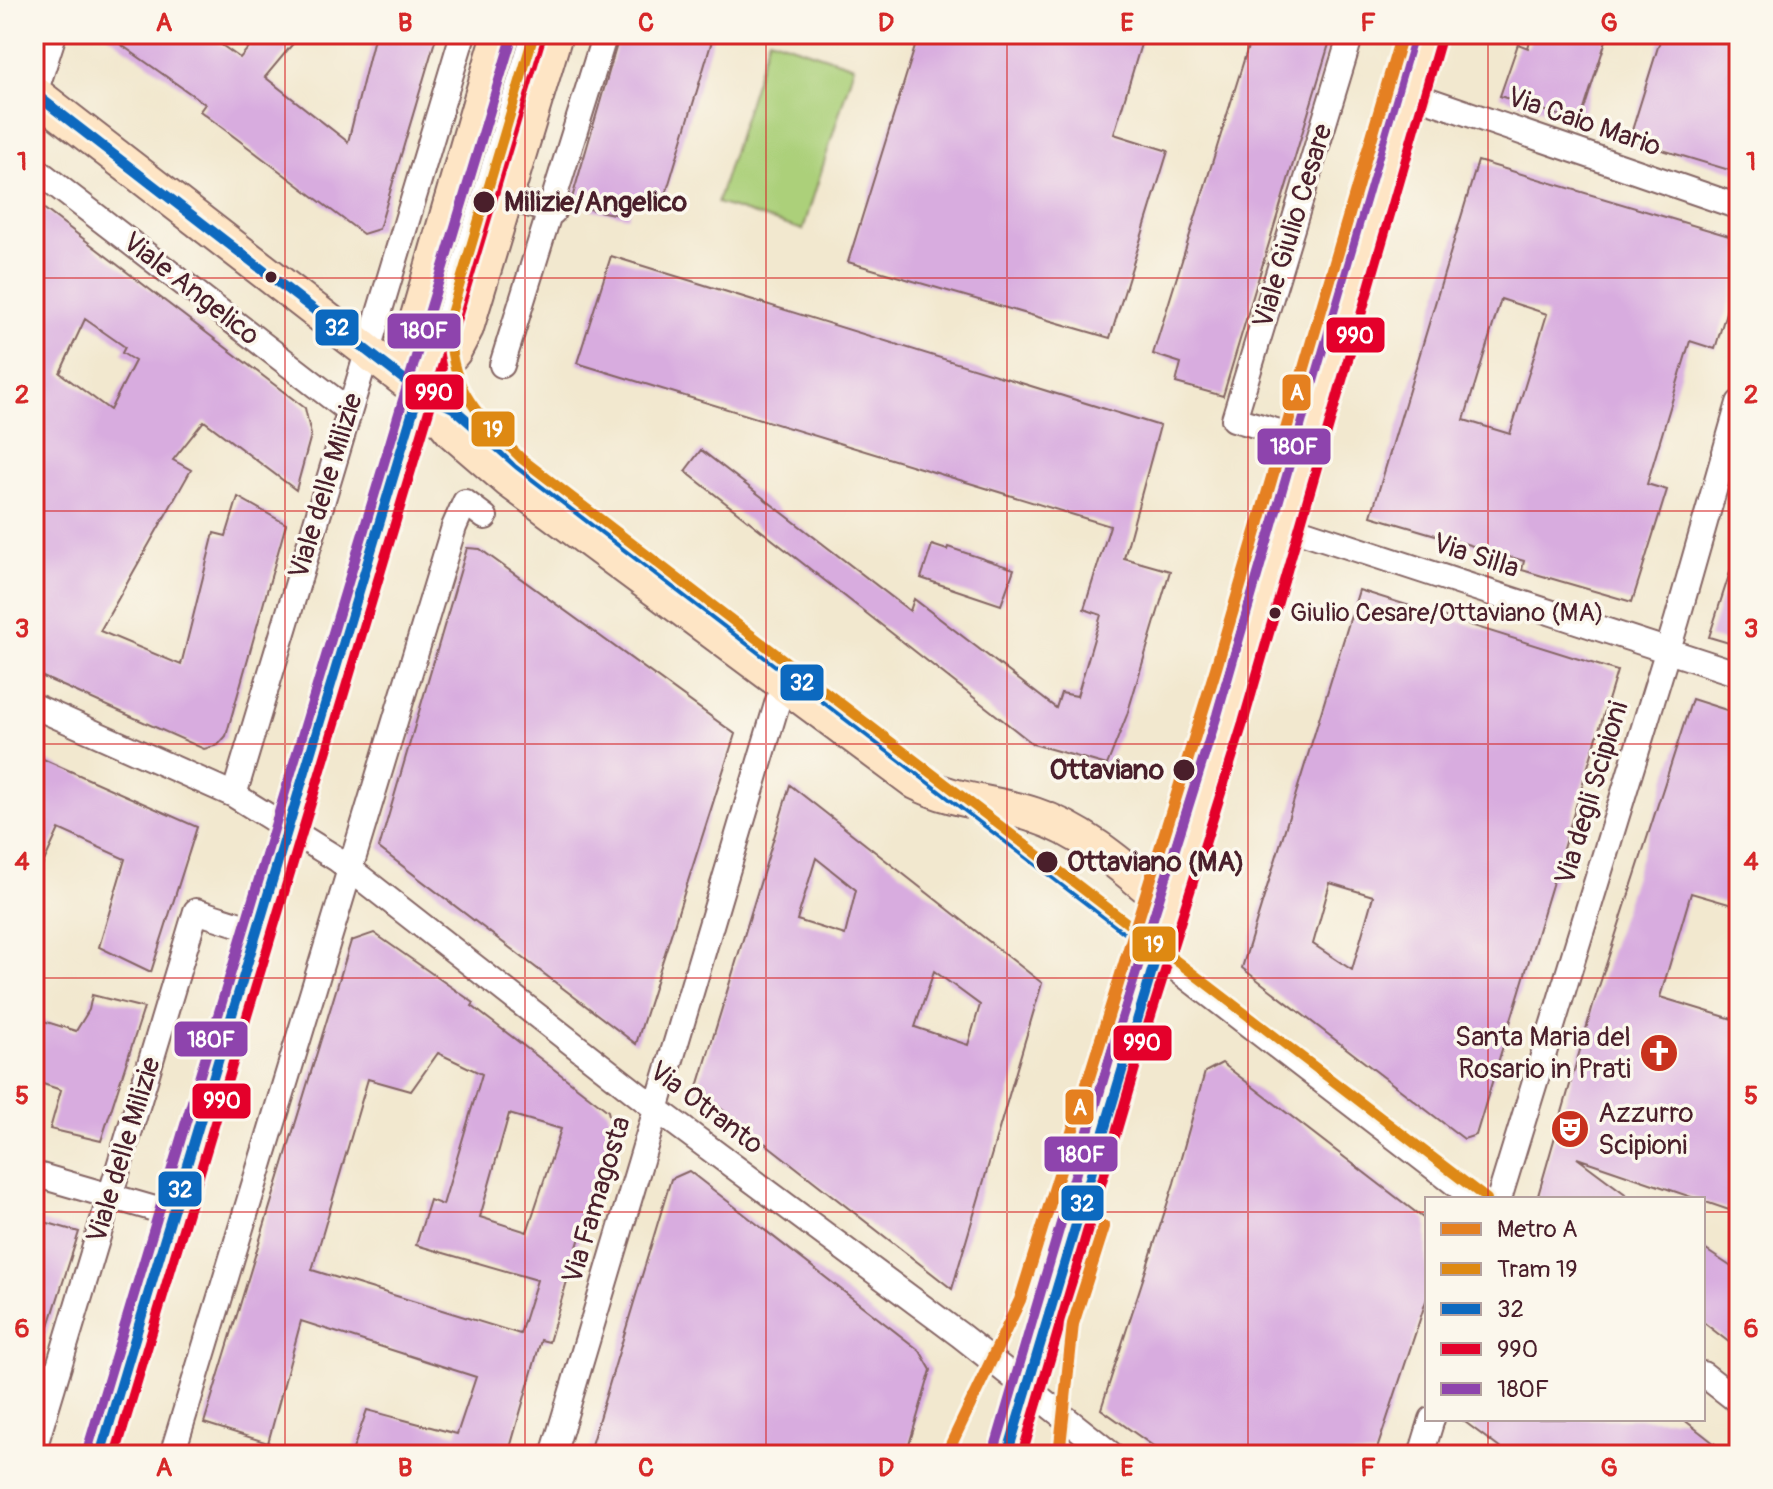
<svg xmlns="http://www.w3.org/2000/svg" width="1773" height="1489" font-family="Pangolin,sans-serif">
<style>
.green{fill:#acd07a;stroke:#7b7852;stroke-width:2}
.building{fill:#d8acdf;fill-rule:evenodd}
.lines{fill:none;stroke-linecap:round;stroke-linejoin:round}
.lane-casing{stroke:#856564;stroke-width:16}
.street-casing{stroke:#856564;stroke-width:28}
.secondary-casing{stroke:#856564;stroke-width:38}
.lane{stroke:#fff;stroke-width:12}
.street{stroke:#fff;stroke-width:24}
.secondary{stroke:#fee5c5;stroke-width:34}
.bus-1-casing{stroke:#fbf7ec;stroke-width:16}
.bus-2-casing{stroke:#fbf7ec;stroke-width:16}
.bus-3-casing{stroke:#fbf7ec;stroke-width:16}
.bus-1{stroke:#0c69bf;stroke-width:10}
.bus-2{stroke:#e4002b;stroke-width:10}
.bus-3{stroke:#8e44ad;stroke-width:10}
.tram-1-casing{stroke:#fbf7ec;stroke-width:16}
.tram-1{stroke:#de8912;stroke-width:10}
.metro-1-casing{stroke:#fbf7ec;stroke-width:18}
.metro-1{stroke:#e58020;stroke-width:12}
.grid{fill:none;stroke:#d62828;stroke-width:2;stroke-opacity:0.55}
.stop-dot{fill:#4a1f2b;stroke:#fbf7ec;stroke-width:3}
.labels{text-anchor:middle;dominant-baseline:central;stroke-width:7;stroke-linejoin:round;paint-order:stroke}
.bus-label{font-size:26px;fill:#4a1f2b;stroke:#fbf7ec;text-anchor:start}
.street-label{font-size:28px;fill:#4a1f2b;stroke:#fbf7ec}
.stop-label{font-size:28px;font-weight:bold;fill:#4a1f2b;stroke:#fbf7ec;text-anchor:start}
.poi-label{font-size:28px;fill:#4a1f2b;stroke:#fbf7ec;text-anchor:end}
.line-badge{stroke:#fbf7ec;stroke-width:3}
.badge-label{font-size:22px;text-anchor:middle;font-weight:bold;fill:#fff}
.neatline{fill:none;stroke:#d62828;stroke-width:3}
.grid-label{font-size:26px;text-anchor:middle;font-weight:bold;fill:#d62828}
</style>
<rect width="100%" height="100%" fill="#fbf7ec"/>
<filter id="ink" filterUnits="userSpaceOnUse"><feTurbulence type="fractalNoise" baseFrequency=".0125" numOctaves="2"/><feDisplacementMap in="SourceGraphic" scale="16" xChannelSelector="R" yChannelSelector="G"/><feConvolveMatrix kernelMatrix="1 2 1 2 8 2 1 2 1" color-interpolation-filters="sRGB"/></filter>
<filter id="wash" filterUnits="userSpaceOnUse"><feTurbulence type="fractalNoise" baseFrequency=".006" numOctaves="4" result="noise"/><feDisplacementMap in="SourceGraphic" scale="32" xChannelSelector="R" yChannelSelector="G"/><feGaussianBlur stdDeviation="1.8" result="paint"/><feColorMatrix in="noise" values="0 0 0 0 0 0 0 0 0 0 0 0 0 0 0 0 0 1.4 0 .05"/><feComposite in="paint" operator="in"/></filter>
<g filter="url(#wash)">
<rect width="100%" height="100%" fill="#f2e8cf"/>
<path class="green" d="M769 38 854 66 803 230 717 203Z"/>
<g id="blocks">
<path class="building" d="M106 34H206L240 58 260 34H301L265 77 348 142 375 34H437L379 229 363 234 200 111 205 104Z
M714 34 662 207 635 196 628 217 570 205 620 34Z
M919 34H1144L1114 134 1168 151 1110 338 848 262Z
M1252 34H1332L1223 396 1176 383 1181 363 1153 354Z
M1532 34H1608L1580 122 1500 96 1518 44 1528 48Z
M1662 34H1739V173L1629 140Z
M1478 161 1739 239V269L1715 349 1690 341 1647 484 1667 490 1632 602 1522 570 1524 561 1371 516ZM1501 299 1547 314 1510 434 1464 420Z
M34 201 305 408 311 435 296 490 204 421 173 460 191 470 100 631 181 665 214 533 226 536 238 497 286 524 226 736 218 745 204 749 34 673ZM85 319 125 347 122 353 135 361 110 410 60 373Z
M611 256 1160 426 1124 558 1170 571 1127 715 1107 765 1033 744 685 471 701 450 910 611 914 599 1056 708 1061 693 1077 696 1101 615 1084 609 1110 526 577 363Z
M932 545 947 550 948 547 1014 569 1001 605 921 578Z
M467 548 480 549 735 734 636 1044 379 848Z
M1734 560 1739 561V646L1709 637Z
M1359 590 1617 671 1476 1135 1464 1139 1242 968ZM1330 883 1373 896 1352 970 1313 944Z
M1692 699 1739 714V907L1691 893 1660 997 1739 1021V1174L1729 1210 1577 1158 1632 1199H1537L1593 1005Z
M34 755 197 827 151 972 99 947 125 859 59 829 34 883Z
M790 785 1042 983 952 1289 697 1090ZM816 858 856 890 845 935 797 920ZM934 971 980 1005 968 1045 915 1027Z
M374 933 474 1003 472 1006 608 1111 612 1129 549 1342 541 1340 508 1455H351L367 1410 457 1434 476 1377 301 1321 268 1443 204 1423 351 941ZM438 1053 482 1074 443 1205 430 1200 416 1245 537 1280 520 1334 312 1270 368 1079 411 1091ZM509 1114 561 1129 527 1232 480 1217Z
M92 995 144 1008 101 1141 50 1129 61 1090 34 1081V1018L76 1031 89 1010Z
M1222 1063 1427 1221V1298L1375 1455H1166L1101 1409 1174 1183 1205 1072Z
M689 1171 920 1351 931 1370 906 1455H588L671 1179Z
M34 1219 79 1232 39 1357 34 1356Z
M1703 1248 1739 1272V1350L1703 1322Z
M1461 1419H1683L1729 1455H1509Z"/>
</g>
</g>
<g filter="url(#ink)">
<use href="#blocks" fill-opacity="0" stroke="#856564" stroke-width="2"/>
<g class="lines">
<g class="lane-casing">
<path id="lane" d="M428 364 528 34"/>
</g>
<g class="street-casing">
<path id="street" d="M1411 94 1739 207
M34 96 54 34
M34 168 349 411
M505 197 553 212
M502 365 605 34
M1311 441 1234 419 1351 34
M1286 526 1739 674
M34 706 234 795 337 859 655 1108 960 1335 1112 1455
M234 795 463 34
M1157 954 1475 1199
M34 1174 172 1214
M1499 1199 1677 620 1739 403
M1703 1374 1739 1402
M34 1449 196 911 256 930
M172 1455 454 527 465 502 485 517
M553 1455 780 694
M1421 1455 1432 1419"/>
</g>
<g class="secondary-casing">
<path id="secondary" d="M34 93 419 391 453 432 510 481
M419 391 415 357 417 320 500 34
M510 481 916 782C957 803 992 801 1034 815 1087 832 1129 872 1171 907
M100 1455 419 391 454 351 466 328 555 34
M1007 1455 1129 1040 1230 719 1428 34"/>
</g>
<use href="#lane" class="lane"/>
<use href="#street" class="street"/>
<use href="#secondary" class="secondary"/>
<g class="bus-1-casing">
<path id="bus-1" d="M34 93 419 391 453 408 518 465 1157 954 1007 1455
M100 1455 419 391"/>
</g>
<g class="bus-2-casing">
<path id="bus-2" d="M115 1455 541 38
M1022 1455 1142 1044 1243 723 1441 38"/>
</g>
<g class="bus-3-casing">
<path id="bus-3" d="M87 1451 513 34
M994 1451 1116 1036 1217 715 1413 34"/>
</g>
<use href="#bus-1" class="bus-1"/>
<use href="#bus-2" class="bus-2"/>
<use href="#bus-3" class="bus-3"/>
<g class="tram-1-casing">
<path id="tram-1" d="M534 34 450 317C447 387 475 412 522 459L1487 1199"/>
</g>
<use href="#tram-1" class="tram-1"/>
<g class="metro-1-casing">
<path id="metro-1" d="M946 1455 1020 1300 1216 668 1402 34
M1059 1455 1073 1324 1104 1227"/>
</g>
<use href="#metro-1" class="metro-1"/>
</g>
</g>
<path class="grid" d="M285 34V1455M525 34V1455M766 34V1455M1007 34V1455M1248 34V1455M1488 34V1199M34 278H1739M34 511H1739M34 744H1739M34 978H1739M34 1212H1427M1703 1212H1739M1488 1419V1455"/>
<defs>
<g id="church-disc" transform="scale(2)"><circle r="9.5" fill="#c8321e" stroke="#fbf7ec"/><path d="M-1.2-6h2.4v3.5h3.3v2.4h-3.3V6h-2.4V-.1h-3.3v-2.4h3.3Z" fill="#fff"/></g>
<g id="theatre-disc" transform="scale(2)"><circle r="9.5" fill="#c8321e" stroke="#fbf7ec"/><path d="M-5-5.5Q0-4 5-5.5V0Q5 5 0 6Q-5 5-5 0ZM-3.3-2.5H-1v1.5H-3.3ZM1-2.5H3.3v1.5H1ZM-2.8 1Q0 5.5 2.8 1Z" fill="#fff"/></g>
</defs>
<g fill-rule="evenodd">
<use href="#church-disc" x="1659" y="1053"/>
<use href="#theatre-disc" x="1570" y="1129"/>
</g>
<g class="stop-dot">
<circle cx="484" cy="202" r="12"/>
<circle cx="271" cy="277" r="7"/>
<circle cx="1275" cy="613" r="7"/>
<circle cx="1184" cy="770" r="12"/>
<circle cx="1047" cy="862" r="12"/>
</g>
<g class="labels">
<g class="bus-label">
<text x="1290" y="613">Giulio Cesare/Ottaviano (MA)</text>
</g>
<g class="street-label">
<text transform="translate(1584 122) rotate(19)">Via Caio Mario</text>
<text transform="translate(1293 226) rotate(-73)">Viale Giulio Cesare</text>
<text transform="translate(191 289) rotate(38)">Viale Angelico</text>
<text transform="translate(326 486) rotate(-73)">Viale delle Milizie</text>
<text transform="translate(1476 556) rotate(18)">Via Silla</text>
<text transform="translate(1592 793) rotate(-73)">Via degli Scipioni</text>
<text transform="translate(706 1108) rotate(37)">Via Otranto</text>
<text transform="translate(124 1150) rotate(-73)">Viale delle Milizie</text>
<text transform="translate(597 1200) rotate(-73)">Via Famagosta</text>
</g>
<g class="stop-label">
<text x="504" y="202">Milizie/Angelico</text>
<text x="1164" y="770" text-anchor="end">Ottaviano</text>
<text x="1067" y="862">Ottaviano (MA)</text>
</g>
<g class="poi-label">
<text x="1631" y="1037">Santa Maria del<tspan x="1631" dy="32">Rosario in Prati</tspan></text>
<text x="1598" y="1113" text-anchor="start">Azzurro<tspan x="1598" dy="32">Scipioni</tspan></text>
</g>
</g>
<g class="line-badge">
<rect x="314" y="308" width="46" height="39" rx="8" fill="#0c69bf"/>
<rect x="386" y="312" width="76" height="38" rx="8" fill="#8e44ad"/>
<rect x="1325" y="316" width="61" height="38" rx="8" fill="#e4002b"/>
<rect x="404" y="373" width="61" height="38" rx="8" fill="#e4002b"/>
<rect x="1281" y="373" width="31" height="39" rx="8" fill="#e58020"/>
<rect x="470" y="410" width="46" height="38" rx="8" fill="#de8912"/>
<rect x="1256" y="427" width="76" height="39" rx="8" fill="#8e44ad"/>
<rect x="779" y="663" width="46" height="39" rx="8" fill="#0c69bf"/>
<rect x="1131" y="925" width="46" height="38" rx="8" fill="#de8912"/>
<rect x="173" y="1020" width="76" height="38" rx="8" fill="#8e44ad"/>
<rect x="1112" y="1024" width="61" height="38" rx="8" fill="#e4002b"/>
<rect x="191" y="1082" width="61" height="38" rx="8" fill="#e4002b"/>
<rect x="1064" y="1088" width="31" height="38" rx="8" fill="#e58020"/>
<rect x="1043" y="1135" width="76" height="38" rx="8" fill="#8e44ad"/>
<rect x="157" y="1170" width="46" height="38" rx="8" fill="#0c69bf"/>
<rect x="1060" y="1184" width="45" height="38" rx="8" fill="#0c69bf"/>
</g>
<g class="badge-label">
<text x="337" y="335">32</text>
<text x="424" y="338">180F</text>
<text x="1355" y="343">990</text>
<text x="434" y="400">990</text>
<text x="1297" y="400">A</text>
<text x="493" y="437">19</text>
<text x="1294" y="454">180F</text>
<text x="802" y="690">32</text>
<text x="1154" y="952">19</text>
<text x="211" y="1047">180F</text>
<text x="1142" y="1050">990</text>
<text x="222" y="1108">990</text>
<text x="1080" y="1115">A</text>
<text x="1081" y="1162">180F</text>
<text x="180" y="1197">32</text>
<text x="1082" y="1211">32</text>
</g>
<rect width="1773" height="1489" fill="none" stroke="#fbf7ec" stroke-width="88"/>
<rect x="1425" y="1197" width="280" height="224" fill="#fbf7ec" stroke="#b4a19f" stroke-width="2"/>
<rect x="1441" y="1223" width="40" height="12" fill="#e58020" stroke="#b4a19f" stroke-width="2"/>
<text x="1497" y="1237" font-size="24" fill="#4a1f2b">Metro A</text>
<rect x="1441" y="1263" width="40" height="12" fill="#de8912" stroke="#b4a19f" stroke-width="2"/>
<text x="1497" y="1277" font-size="24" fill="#4a1f2b">Tram 19</text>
<rect x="1441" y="1303" width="40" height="12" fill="#0c69bf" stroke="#b4a19f" stroke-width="2"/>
<text x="1497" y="1317" font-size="24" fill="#4a1f2b">32</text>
<rect x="1441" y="1343" width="40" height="12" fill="#e4002b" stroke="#b4a19f" stroke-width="2"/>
<text x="1497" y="1357" font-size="24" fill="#4a1f2b">990</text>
<rect x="1441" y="1383" width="40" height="12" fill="#8e44ad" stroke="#b4a19f" stroke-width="2"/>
<text x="1497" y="1397" font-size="24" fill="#4a1f2b">180F</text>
<rect x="44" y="44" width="1685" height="1401" class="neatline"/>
<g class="grid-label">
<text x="164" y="31">A</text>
<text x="405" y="31">B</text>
<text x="646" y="31">C</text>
<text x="886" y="31">D</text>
<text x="1127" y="31">E</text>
<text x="1368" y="31">F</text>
<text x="1609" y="31">G</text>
<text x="22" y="170">1</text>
<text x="1751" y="170">1</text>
<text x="22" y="403">2</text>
<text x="1751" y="403">2</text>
<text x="22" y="637">3</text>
<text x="1751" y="637">3</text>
<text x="22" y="870">4</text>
<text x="1751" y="870">4</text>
<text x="22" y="1104">5</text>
<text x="1751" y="1104">5</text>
<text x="22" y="1337">6</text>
<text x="1751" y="1337">6</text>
<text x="164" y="1476">A</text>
<text x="405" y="1476">B</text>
<text x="646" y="1476">C</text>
<text x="886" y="1476">D</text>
<text x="1127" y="1476">E</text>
<text x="1368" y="1476">F</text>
<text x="1609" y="1476">G</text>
</g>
</svg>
